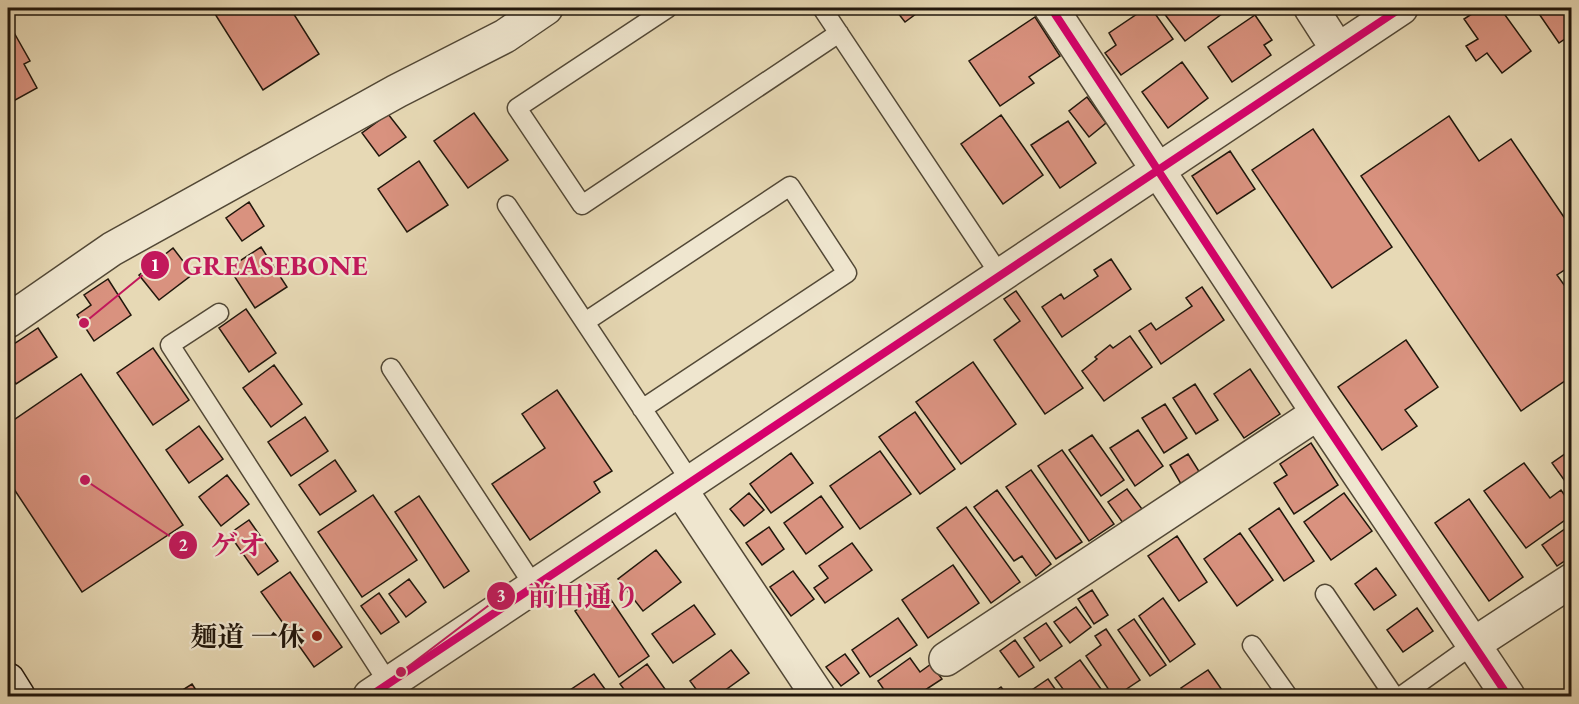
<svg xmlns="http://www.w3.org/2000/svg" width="1579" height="704" font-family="'EB Garamond','Noto Serif JP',serif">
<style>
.building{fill:#d9927f;stroke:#21170c;stroke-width:1.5}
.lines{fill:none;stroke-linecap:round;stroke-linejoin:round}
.lane-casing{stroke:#524836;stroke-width:21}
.street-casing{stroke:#524836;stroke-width:36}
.secondary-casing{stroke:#21170c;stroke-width:36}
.lane{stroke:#efe6cf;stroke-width:18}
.street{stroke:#efe6cf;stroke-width:33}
.secondary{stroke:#efe6cf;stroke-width:33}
.cycleway-casing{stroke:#efe6cf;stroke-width:11}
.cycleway{stroke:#d6006c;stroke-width:8}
.poi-dot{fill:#8f2418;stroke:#efe6cf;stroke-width:2}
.labels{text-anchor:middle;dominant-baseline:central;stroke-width:4.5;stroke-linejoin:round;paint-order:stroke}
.poi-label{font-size:27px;font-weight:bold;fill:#21170c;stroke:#efe6cf;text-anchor:end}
.leader{fill:none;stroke:#c2185b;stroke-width:2}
.callout-dot{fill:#c2185b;stroke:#efe6cf;stroke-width:2}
.mark-label{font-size:18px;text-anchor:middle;font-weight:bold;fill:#fff}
.callout-label{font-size:28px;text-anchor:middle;font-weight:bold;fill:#c2185b;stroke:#efe6cf;stroke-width:4.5;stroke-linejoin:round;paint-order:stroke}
</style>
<rect width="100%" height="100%" fill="#e7d9b5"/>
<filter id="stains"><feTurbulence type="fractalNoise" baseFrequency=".00333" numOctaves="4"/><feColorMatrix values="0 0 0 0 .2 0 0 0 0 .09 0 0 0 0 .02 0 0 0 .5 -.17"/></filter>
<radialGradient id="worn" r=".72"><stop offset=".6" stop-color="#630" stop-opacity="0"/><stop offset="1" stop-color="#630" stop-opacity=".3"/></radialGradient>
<path class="building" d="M225 8H290L319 54 263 90 215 14Z
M894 8H924L905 22Z
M1146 8H1151L1173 39 1121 75 1105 53 1116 45 1109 33Z
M1160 8H1230L1185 41Z
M1481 8H1500L1531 51 1502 73 1487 53 1476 61 1466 46 1478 39 1464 19Z
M1535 8H1572V34L1559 43Z
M1255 15 1272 40 1264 45 1271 55 1232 82 1208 47Z
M1035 17 1060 56 1029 77 1034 83 1000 106 969 61Z
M8 22 30 61 24 64 37 88 8 104Z
M1182 62 1208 98 1168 128 1142 92Z
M1087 97 1106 123 1089 137 1069 111Z
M474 113 508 160 468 188 434 141Z
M388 114 406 137 379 156 362 133Z
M1001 115 1043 175 1003 204 961 144Z
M1449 116 1479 161 1511 139 1572 229V265L1557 275 1572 296V376L1521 411 1361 176Z
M1068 121 1096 163 1060 188 1031 145Z
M1313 129 1392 247 1332 288 1252 170Z
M1230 151 1255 189 1217 214 1192 176Z
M419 161 448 205 407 232 378 189Z
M249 202 264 226 242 241 226 218Z
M261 247 287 287 255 308 229 268Z
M173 248 193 274 159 300 139 275Z
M1111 259 1131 289 1062 337 1042 307 1061 294 1064 299 1098 276 1094 270Z
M108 279 131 315 94 341 77 315 91 305 84 295Z
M1202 287 1224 320 1161 364 1139 331 1151 323 1156 330 1192 306 1186 298Z
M1016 291 1083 388 1045 414 994 340 1020 321 1004 299Z
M246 309 276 353 249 372 219 328Z
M38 328 57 357 16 384 8 372V348Z
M1130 336 1152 367 1104 401 1082 371 1097 359 1095 357 1110 345 1113 348Z
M1406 340 1438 387 1405 410 1417 426 1382 450 1338 387Z
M153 348 189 400 153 425 117 373Z
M973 362 1016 424 961 464 916 402Z
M274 365 302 404 271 427 243 388Z
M1250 369 1280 414 1244 438 1214 394Z
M81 374 183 525 82 592 8 480V424Z
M1195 384 1218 420 1196 434 1173 398Z
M557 390 612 471 594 482 600 492 530 540 492 484 545 448 522 414Z
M1165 404 1187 438 1164 453 1142 418Z
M915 412 955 469 920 494 879 437Z
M305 417 328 451 291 476 268 442Z
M199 426 223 459 189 483 166 450Z
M1138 430 1163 466 1135 486 1110 448Z
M1092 435 1124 480 1101 496 1069 450Z
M1311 443 1338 485 1294 514 1274 483 1287 475 1280 464Z
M1572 449V491L1552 463Z
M1062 450 1114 524 1089 541 1038 466Z
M880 451 911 494 860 529 830 486Z
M791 453 813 483 771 513 750 484Z
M1188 454 1200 473 1181 484 1170 465Z
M335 460 356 491 320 515 299 485Z
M1524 463 1550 498 1561 490 1572 506V515L1526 548 1484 491Z
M1031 470 1082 542 1056 559 1006 487Z
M227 475 249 504 221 526 199 497Z
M1127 489 1142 509 1123 523 1108 502Z
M997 490 1051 564 1036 576 1022 556 1014 561 974 507Z
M749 493 764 510 744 526 730 509Z
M1344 493 1372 531 1331 560 1304 522Z
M373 495 417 560 362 597 318 532Z
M419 496 469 571 444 588 395 512Z
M821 496 843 527 806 554 784 523Z
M1469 499 1523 577 1489 601 1435 523Z
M966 507 1020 582 991 603 937 528Z
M1279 508 1314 561 1284 581 1249 529Z
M249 520 278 561 258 575 229 534Z
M1572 524V556L1557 566 1542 545Z
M769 527 784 549 762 565 746 543Z
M1240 533 1273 580 1237 606 1204 559Z
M1177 536 1207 582 1179 601 1148 556Z
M852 543 872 570 825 603 814 588 828 578 819 566Z
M656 550 681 582 643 611 618 579Z
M953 565 979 603 928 638 902 600Z
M1376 568 1396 595 1374 610 1355 584Z
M793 571 814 599 791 616 770 587Z
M290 572 342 647 314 667 261 592Z
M409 579 426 602 406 617 389 594Z
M1092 590 1108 615 1094 624 1078 599Z
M605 591 649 656 619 677 575 611Z
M379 593 399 622 381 634 361 606Z
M1163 598 1195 644 1170 662 1139 616Z
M694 605 715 634 673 663 652 634Z
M1076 607 1091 627 1070 643 1054 622Z
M1417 608 1433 631 1403 652 1387 630Z
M898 618 917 645 870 677 852 650Z
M1134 619 1166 665 1150 676 1118 630Z
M1046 623 1062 646 1040 661 1024 638Z
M1106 629 1140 680 1116 696H1113L1086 656 1101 645 1095 636Z
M1015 640 1034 667 1019 677 1000 651Z
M731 650 749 673 717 696H701L690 681Z
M845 654 859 673 841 686 826 667Z
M910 658 920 672 931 664 942 679 916 696H884L887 694 878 681Z
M1080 660 1106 696H1068L1055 678Z
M647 664 670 696H629L620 684Z
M1208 670 1222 690 1213 696H1186L1181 688Z
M594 674 610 696H561Z
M1048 679 1060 696H1023Z
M192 684 200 696H173Z
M1001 687 1008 696H988Z"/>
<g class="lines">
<g class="lane-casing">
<path id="lane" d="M668 8 517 108 582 205 839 33
M822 8 1000 275
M507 205 691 482
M219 313 170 345 389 684
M585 322 790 186 847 273 642 409
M391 368 534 586
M1325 594 1394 696
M1252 645 1288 696
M1401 696 1474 644"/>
</g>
<g class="street-casing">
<path id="street" d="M1051 8 1318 413 1508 696
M1311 8 1338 50
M8 321 112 249 397 91 505 36 546 8
M680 489 818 696
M1474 644 1572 580
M946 659 1318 413
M370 696 1401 8"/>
</g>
<g class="secondary-casing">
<path id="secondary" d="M8 680 18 696"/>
</g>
<use href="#lane" class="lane"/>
<use href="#street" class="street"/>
<use href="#secondary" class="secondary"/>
<g class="cycleway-casing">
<path id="cycleway" d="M1051 8 1318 413 1508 696
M370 696 1401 8"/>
</g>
<use href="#cycleway" class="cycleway"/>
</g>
<circle class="poi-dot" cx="317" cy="636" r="6"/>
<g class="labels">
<g class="poi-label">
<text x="305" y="636">麺道 一休</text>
</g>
</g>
<path class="leader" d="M84 323L155 265M85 480L183 545M401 672L501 596"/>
<g class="callout-dot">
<circle cx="84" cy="323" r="6"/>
<circle cx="85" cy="480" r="6"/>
<circle cx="401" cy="672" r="6"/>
<circle cx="155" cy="265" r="15"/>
<circle cx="183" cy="545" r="15"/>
<circle cx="501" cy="596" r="15"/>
</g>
<g class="mark-label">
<text x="155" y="271">1</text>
<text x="183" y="551">2</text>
<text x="501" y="602">3</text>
</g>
<g class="callout-label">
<text x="275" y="275">GREASEBONE</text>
<text x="238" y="555">ゲオ</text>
<text x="584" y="606">前田通り</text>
</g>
<rect width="1579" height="704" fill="none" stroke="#e7d9b5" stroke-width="30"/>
<rect x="9" y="9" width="1561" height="686" fill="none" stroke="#21170c" stroke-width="3"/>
<rect x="15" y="15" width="1549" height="674" fill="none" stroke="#21170c" stroke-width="1.5"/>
<rect width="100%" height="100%" filter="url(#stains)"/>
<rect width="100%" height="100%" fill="url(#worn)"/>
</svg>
